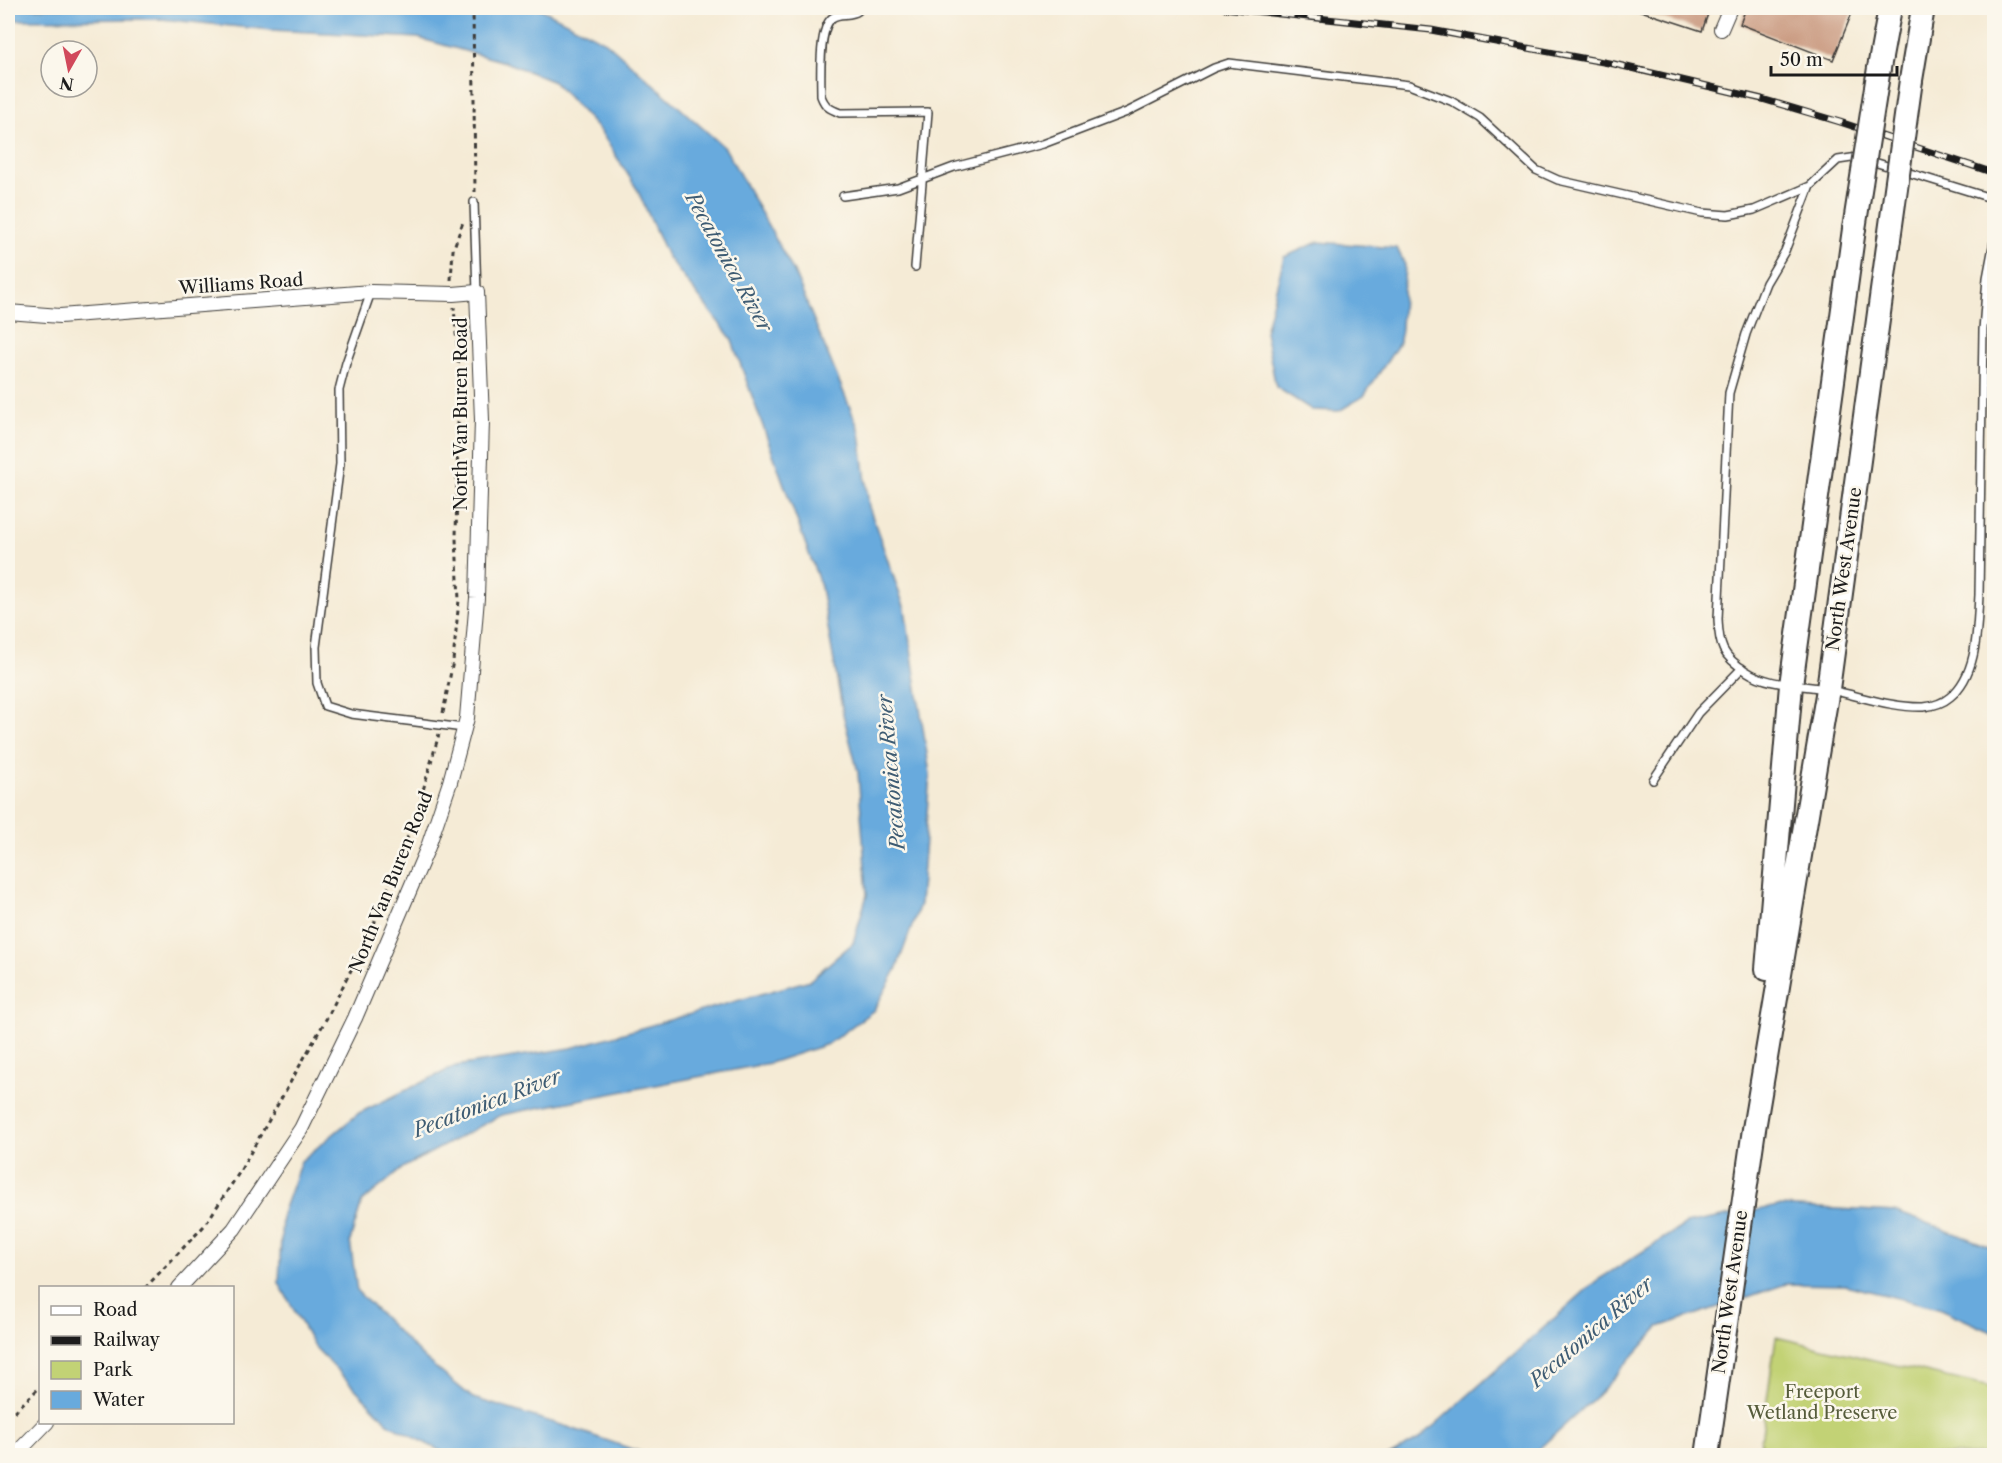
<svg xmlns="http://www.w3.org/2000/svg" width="2002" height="1463" font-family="'Libre Caslon Text',serif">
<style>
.green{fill:#c2d275;stroke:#6f7748;stroke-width:1.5}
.water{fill:#68aadd;stroke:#42637c;stroke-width:1.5}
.building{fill:#cb9c83}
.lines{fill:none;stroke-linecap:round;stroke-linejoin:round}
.service-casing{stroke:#3d3b38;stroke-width:10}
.minor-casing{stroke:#3d3b38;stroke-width:16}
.primary-casing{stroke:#3d3b38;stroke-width:26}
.path{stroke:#3d3b38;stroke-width:3;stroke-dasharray:4.5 4.5;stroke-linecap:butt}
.service{stroke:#fff;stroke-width:7}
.minor{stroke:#fff;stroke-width:14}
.primary{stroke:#fff;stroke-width:22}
.rail-casing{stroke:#1c1c1c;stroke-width:7}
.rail{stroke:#fbf7ec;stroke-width:4.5;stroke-dasharray:14;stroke-linecap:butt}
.primary-bridge-casing{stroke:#3d3b38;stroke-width:26;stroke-linecap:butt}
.primary-bridge{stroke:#fff;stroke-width:22}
.labels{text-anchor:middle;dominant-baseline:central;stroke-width:5;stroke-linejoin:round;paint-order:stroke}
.street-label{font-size:18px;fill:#1c1c1c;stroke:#fbf7ec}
.park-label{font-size:18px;fill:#565c3b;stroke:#fbf7ec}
.water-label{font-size:20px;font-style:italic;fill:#3e5c73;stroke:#fbf7ec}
</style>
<rect width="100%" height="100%" fill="#fbf7ec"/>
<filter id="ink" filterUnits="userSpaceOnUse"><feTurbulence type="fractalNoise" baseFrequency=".0167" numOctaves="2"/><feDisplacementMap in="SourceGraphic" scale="12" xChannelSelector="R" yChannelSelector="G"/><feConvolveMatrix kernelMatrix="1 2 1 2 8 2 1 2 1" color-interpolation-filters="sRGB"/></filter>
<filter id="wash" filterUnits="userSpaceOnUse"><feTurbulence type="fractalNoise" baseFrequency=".008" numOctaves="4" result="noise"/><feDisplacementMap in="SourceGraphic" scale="24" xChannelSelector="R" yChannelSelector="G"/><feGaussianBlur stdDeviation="1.35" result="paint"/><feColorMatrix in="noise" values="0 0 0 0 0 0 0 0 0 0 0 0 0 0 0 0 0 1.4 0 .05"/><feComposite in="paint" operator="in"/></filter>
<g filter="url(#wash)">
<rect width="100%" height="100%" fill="#f5ebd6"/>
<path class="green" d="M1776 1337 1994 1388V1455H1759Z"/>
<path class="water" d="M8 8H539L606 42 725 148 794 272 860 432 869 507 905 609 930 774 920 904 896 970 874 1010 828 1044 770 1063 501 1115 404 1167 362 1202 350 1241 357 1291 425 1359 473 1398 568 1427 649 1455H448L389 1424 314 1346 279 1283 282 1214 301 1161 359 1113 456 1066 571 1048 810 980 853 943 867 895 858 772 843 714 821 587 731 338 667 256 637 189 601 132 554 82 505 62 418 38 271 30 161 19 8 20Z
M1318 242 1397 248 1405 265 1400 342 1364 396 1339 411 1312 410 1276 387 1265 332 1284 257Z
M1778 1206 1897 1212 1994 1248V1333L1938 1308 1845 1285 1786 1284 1659 1327 1600 1393 1532 1455 1389 1456 1419 1439 1596 1281 1686 1224Z"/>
<g id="blocks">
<path class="building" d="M1639 8H1710L1702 31 1638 10Z
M1746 8H1838L1852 13 1833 60 1740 24Z"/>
</g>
</g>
<g filter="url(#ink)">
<use href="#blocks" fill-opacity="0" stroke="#3d3b38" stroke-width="1.5"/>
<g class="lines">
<g class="service-casing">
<path id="service" d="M859 8 858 11C850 17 840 12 832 18 818 29 821 79 821 96 825 107 830 109 840 113L928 112 915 267
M1810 186 1785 251 1766 283 1746 334 1729 393 1718 619C1719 646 1722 656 1746 671 1770 687 1803 684 1830 690 1861 696 1892 708 1924 707 1933 706 1943 703 1950 697 1978 674 1977 629 1979 595L1983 330 1987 278 1994 241
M843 196 898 188 954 167 1043 144 1127 112 1214 68 1229 63 1409 85 1451 101 1480 118 1536 170 1558 180 1702 213 1728 215 1754 210 1810 186 1838 160 1858 157 1994 199
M474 202 477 292
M371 292 346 363 339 390 340 464 316 647 317 683 325 706 351 714 464 728
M1653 780 1698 713 1742 668"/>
</g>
<g class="minor-casing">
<path id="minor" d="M1721 29 1730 8
M8 312 60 316 371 292 453 294 477 292 482 420 477 598 467 718 450 782 428 847 355 1018 301 1129 234 1229 179 1288
M14 1456 47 1422"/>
</g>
<g class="primary-casing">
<path id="primary" d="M1879 68 1890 8
M1911 80 1923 8
M1767 969 1791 685 1854 229
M1707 1456 1754 1129 1828 689 1889 239"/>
</g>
<path class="path" d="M78 8 79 11
M473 8 475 192
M451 280 453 250 463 222
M443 713 453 661 459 600 456 539 459 371 454 307
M145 1288 205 1225 239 1173 329 1014 374 924 416 815 439 734
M8 1418 40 1387"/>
<use href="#service" class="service"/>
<use href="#minor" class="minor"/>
<use href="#primary" class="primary"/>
<g class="rail-casing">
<path id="rail" d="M1224 8 1431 30 1614 64 1762 99 1840 122 1994 173"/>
</g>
<use href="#rail" class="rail"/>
<g class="primary-bridge-casing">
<path id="primary-bridge" d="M1854 229 1879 68
M1889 239 1911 80"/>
</g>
<use href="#primary-bridge" class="primary-bridge"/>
</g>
</g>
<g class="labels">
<g class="street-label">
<text transform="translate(241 284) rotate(-4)">Williams Road</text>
<text transform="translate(461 414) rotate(-90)">North Van Buren Road</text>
<text transform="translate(1844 569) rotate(-82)">North West Avenue</text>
<text transform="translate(391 882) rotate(-68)">North Van Buren Road</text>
<text transform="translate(1730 1292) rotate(-82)">North West Avenue</text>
</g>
<g class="park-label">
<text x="1822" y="1392">Freeport<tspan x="1822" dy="21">Wetland Preserve</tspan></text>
</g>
<g class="water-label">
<text transform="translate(729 262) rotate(61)">Pecatonica River</text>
<text transform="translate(891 772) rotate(-95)">Pecatonica River</text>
<text transform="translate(487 1103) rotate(-21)">Pecatonica River</text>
<text transform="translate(1591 1332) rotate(-41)">Pecatonica River</text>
</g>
</g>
<rect width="2002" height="1463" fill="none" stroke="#fbf7ec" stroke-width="30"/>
<rect x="39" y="1286" width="195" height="138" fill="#fbf7ec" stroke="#a29f99" stroke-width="1.5"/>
<rect x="51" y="1306" width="30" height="9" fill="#ffffff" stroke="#a29f99" stroke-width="1.5"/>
<text x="93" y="1316" font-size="18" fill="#1c1c1c">Road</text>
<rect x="51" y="1336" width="30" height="9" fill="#1c1c1c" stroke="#a29f99" stroke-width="1.5"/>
<text x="93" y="1346" font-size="18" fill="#1c1c1c">Railway</text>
<rect x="51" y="1361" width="30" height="18" fill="#c2d275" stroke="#a29f99" stroke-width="1.5"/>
<text x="93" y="1376" font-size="18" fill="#1c1c1c">Park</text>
<rect x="51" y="1391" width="30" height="18" fill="#68aadd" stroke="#a29f99" stroke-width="1.5"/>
<text x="93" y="1406" font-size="18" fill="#1c1c1c">Water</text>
<g transform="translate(69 69) rotate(189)"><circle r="28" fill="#fbf7ec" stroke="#a29f99" stroke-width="1.5"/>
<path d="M0-4.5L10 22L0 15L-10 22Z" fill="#d1495b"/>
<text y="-9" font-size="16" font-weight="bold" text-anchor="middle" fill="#1c1c1c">N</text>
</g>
<path d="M1771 66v9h126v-9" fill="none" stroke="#1c1c1c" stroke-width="3"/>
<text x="1780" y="66" font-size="18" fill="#1c1c1c" stroke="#fbf7ec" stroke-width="4.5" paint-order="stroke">50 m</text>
</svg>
